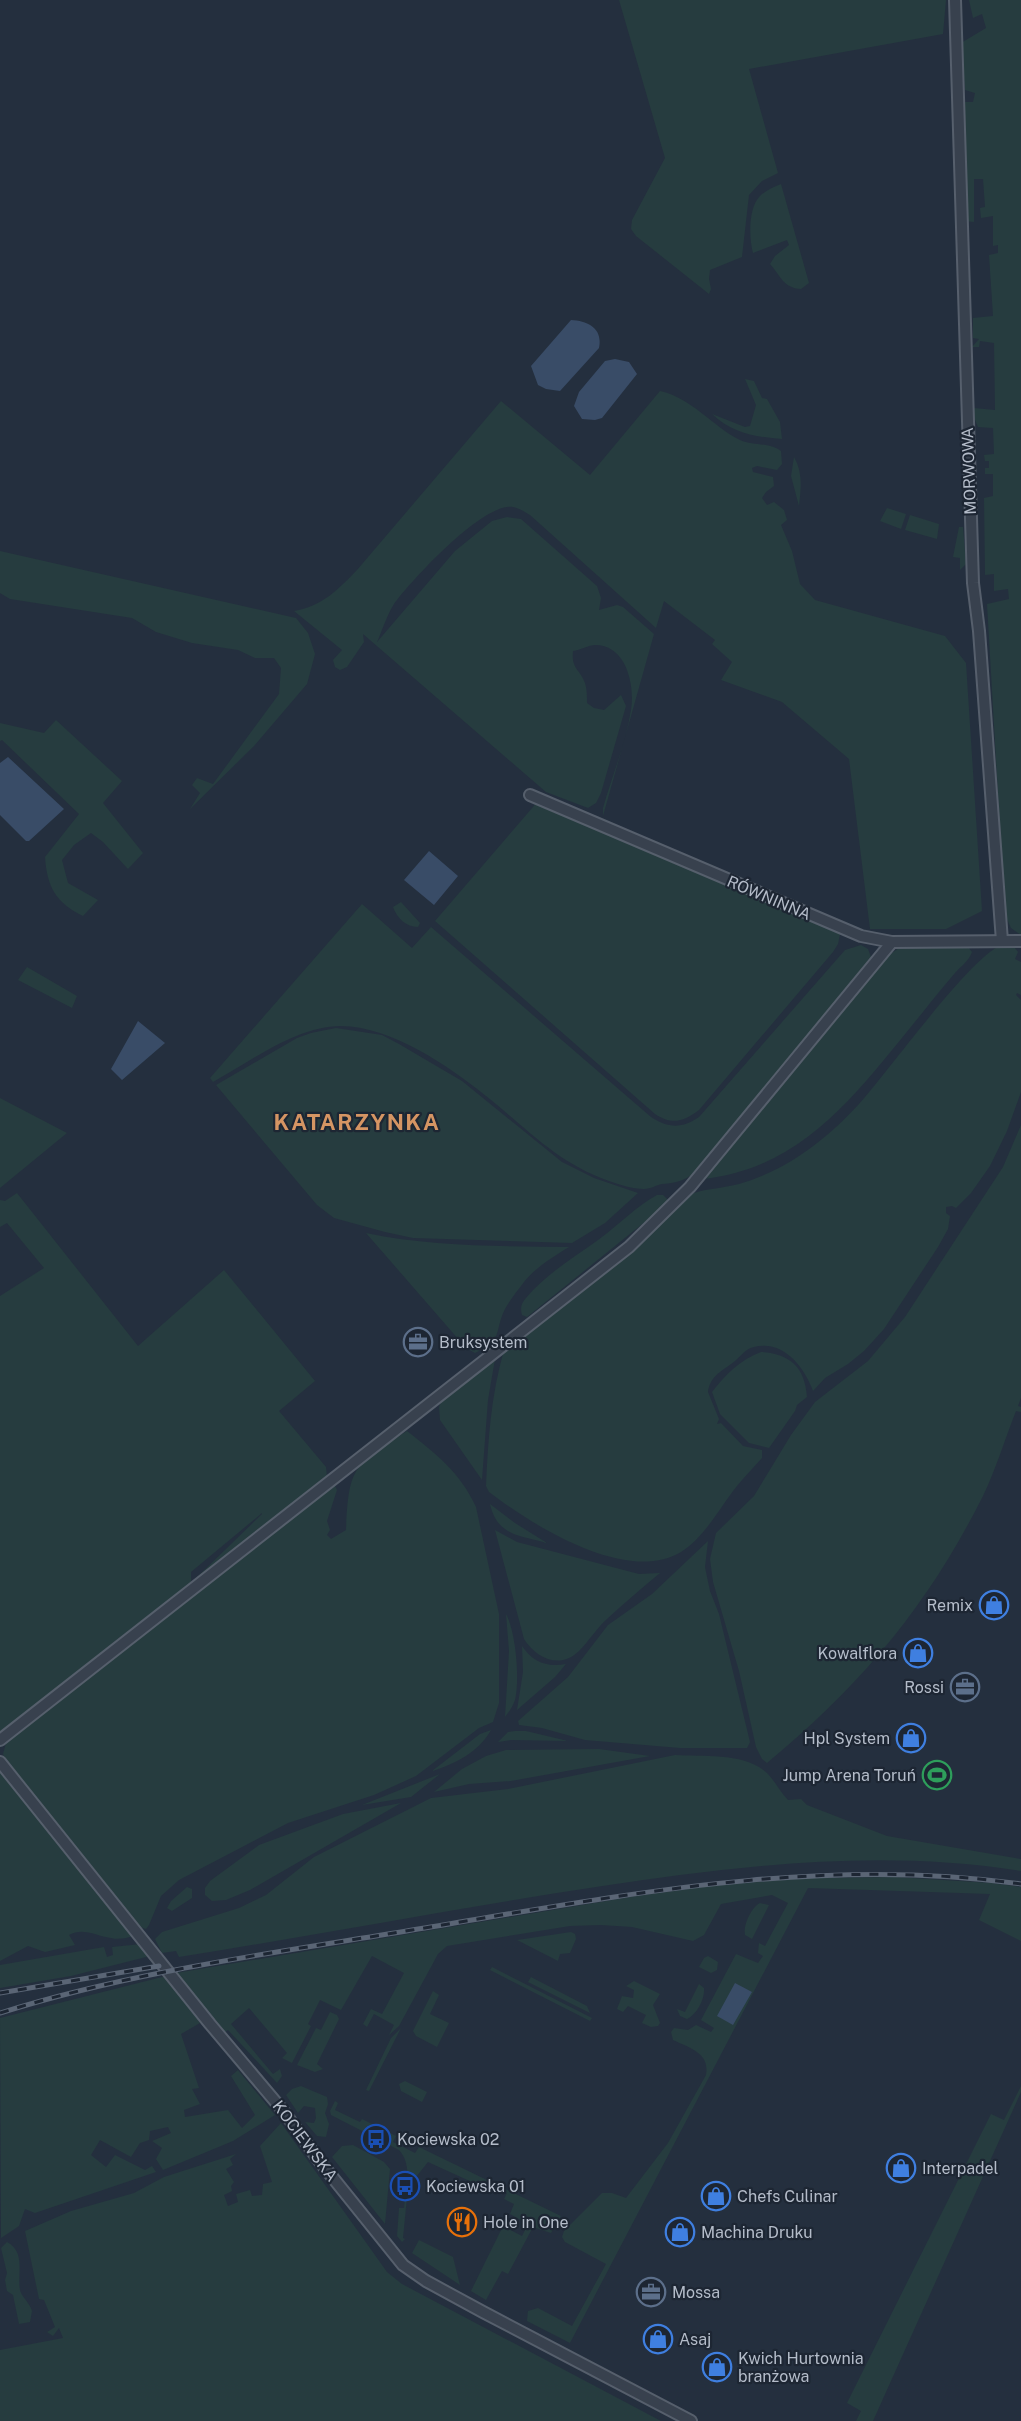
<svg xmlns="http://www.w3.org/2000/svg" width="1021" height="2421" font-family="'Public Sans',sans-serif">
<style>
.green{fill:#263c3f;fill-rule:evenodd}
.water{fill:#394c67}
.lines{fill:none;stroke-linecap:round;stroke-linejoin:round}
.street-casing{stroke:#565f6c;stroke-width:14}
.street{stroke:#38414e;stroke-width:10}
.rail-casing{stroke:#5a6575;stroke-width:5}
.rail{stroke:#1d2633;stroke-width:3;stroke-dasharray:9;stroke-linecap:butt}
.labels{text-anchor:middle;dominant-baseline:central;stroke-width:4.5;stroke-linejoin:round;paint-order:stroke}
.street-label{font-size:16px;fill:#b4bcc9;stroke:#1d2633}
.poi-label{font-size:16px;fill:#b4bcc9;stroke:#1d2633;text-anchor:start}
.district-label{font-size:22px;font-weight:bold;letter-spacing:1.5px;fill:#d59563;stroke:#1d2633}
</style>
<rect width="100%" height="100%" fill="#242f3e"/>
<path class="green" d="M619 0H946L943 34 749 69 778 173 762 181 749 195 742 257 710 270 709 279 711 289 709 294 636 236 631 229 632 220 665 158Z
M969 0H1021V935L1011 928 1005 915 987 604 1009 599 1008 589 994 591V574L985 575 984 498 993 496V474H985V468H989V461H985L984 455 994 454 993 428 978 427 972 413 974 408 995 410 994 343 980 341 979 347H972L979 339 973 338V318L993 316 989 255 998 253V245L993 246V216L981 218 980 208 985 207 983 179H974V222L965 221 961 102H973L975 93 965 90 961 43 986 28 982 14 973 18Z
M781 184 809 283 801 289C783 288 781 276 770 264L775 256 789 245 787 240 753 253C749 238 748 208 760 196 766 190 774 187 781 184Z
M745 379 754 381 762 398 767 399 780 422 782 439C755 437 732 433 712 414L745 427 750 426 756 405Z
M660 391C692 398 712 426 740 440 753 446 769 442 781 451L782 464 777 470 757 466 752 468 753 472 773 477 774 486 766 492 762 498 767 505 774 502 784 510 787 520 781 525 792 551 800 584 815 600 945 636 966 663 982 911 946 929H870L849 759 782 702 721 680 732 662 712 644 715 640 664 601 656 628 530 515C525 512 519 508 513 507 483 502 411 581 394 604 387 615 382 631 377 642L455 551 492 521 507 517 521 519 597 586 601 598 599 610 617 605 623 607 654 634 603 816V808C612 776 626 743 631 710 635 686 627 645 595 645 589 645 580 650 573 651 571 669 580 669 585 683 587 689 587 697 587 703L594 708 604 710 621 695 626 706 601 793 596 803 588 808 546 792 363 634 364 642 347 667 340 670 335 667 333 660 342 650 294 611C321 607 339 589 357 570L501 401 590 475Z
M794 457C803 473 801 488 799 506L791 476Z
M887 508 906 514 901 529 880 521Z
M910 515 939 524 937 539 905 530Z
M959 527H963L966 564 960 570V558L953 557Z
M0 551 296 618 308 633 315 654 307 684 254 746 190 809 200 793 192 785 197 778 213 784 279 694 281 668 274 658H255L238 650 192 643 156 632 132 618 10 599 0 593Z
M56 720 122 781 103 803 143 853 128 869 103 842 91 833 74 845 62 860 68 883 98 900 83 916C56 903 47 887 45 857L79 814 2 740 0 741V723L44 733Z
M539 800 835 930 840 934 838 944 833 952 699 1110C683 1122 672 1125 655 1114L435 921Z
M401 902 420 923 418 927C406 927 397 918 393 907Z
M362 904 412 948 431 927 651 1117C668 1128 682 1129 699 1117L845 950 861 945 868 949 871 957 702 1166C688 1179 680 1183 662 1184 656 1185 651 1189 644 1189 632 1189 621 1185 609 1181 556 1162 529 1130 486 1096 449 1066 390 1026 341 1026 297 1026 251 1061 213 1082L210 1078Z
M1003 945 1015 948 1018 952 1015 959 1021 962V995L1017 993 1016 995 1021 1000V1092L1007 1131 990 1166 971 1193 956 1208 952 1206 946 1207V1213L950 1216 948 1229 938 1247 884 1329 864 1351 848 1364 825 1378 813 1391C804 1367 784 1340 754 1347 744 1349 739 1359 731 1364 720 1372 710 1377 708 1392L719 1419 717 1424 721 1423 743 1446 762 1450V1458C754 1467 745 1476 737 1486 720 1507 705 1537 681 1552 627 1585 532 1525 489 1492L486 1486C488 1440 491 1395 504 1350L686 1196C703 1188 721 1189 739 1184 787 1170 826 1140 859 1104 886 1075 974 951 1003 945Z
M910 947H968L972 952C969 961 961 966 955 973 944 986 933 999 923 1012 861 1087 807 1168 703 1179L886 957 899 948Z
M27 967 77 996 72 1008 18 980Z
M336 1028 382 1035 399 1044 462 1081 562 1162 594 1178 638 1193 605 1223 572 1243 413 1238 385 1232 334 1218 317 1205 216 1085 297 1038 311 1033Z
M0 1098 67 1133 0 1188Z
M1021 1125V1398L1018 1406 1021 1407V1412L1016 1411C1005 1439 996 1469 983 1496 927 1607 862 1684 767 1763L762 1759 756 1747 739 1671 713 1582 710 1559 716 1533 754 1496 791 1435 815 1402 868 1361 905 1317 1003 1167Z
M17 1193 138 1346 224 1270 315 1381 279 1411 326 1467 327 1477 166 1604 119 1638 60 1688 0 1733V1296L44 1268 7 1223 0 1227V1200L5 1201ZM262 1513V1514L191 1583V1572Z
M657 1195H663L667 1199V1204L527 1317 522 1315C520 1309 521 1303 526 1298 546 1274 573 1258 598 1240 619 1225 635 1207 657 1195Z
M366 1233C433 1247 501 1246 569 1247 553 1257 536 1267 524 1282 518 1290 510 1300 505 1309 494 1331 504 1340 475 1353L466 1348Z
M761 1352C790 1354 805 1367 807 1397L797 1405 795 1411 769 1448 749 1443 720 1414 712 1392C726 1374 740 1360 761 1352Z
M495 1359 488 1400 482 1480 440 1420 439 1407 443 1398Z
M407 1431C435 1453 461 1473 476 1507L499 1614V1703L493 1722 479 1728 416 1776 374 1795 288 1823 179 1880 161 1896 149 1925 146 1929 140 1927 5 1758 3 1754 6 1743 330 1487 335 1486 337 1490 327 1521 330 1530 327 1535 331 1539 346 1530C349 1466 353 1466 407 1431Z
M490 1504 515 1523 547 1543C521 1536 497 1536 490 1504Z
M495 1530 517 1542 639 1574 660 1573C642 1588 624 1603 607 1619 596 1629 589 1641 579 1651 560 1670 536 1658 524 1639Z
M708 1541 705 1567 710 1591 719 1614 750 1742 747 1748H680L585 1740 542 1728 519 1725 518 1721 568 1677 608 1625 652 1594Z
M506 1614C516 1632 520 1680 515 1700 513 1706 509 1712 505 1717L509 1651Z
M522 1646C534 1663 546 1667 566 1664L555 1677 517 1710 523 1672Z
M491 1730C479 1752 455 1764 432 1771L480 1734Z
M515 1731H526L568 1741 511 1740 498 1742 508 1732Z
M599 1749 650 1756 511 1781 469 1784 434 1792 462 1769 486 1756 506 1750Z
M675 1755C703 1757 745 1752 767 1773 775 1781 780 1792 788 1800L801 1799 807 1805 887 1836 1021 1859V1871C878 1848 737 1866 596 1887 457 1908 318 1935 179 1957L176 1951 162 1953 155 1939 162 1932 239 1908 266 1895 314 1857 431 1798 508 1789Z
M0 1772 134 1936C126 1938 119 1940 111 1938 96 1936 83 1927 69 1935L75 1945 45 1952 28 1946 0 1961Z
M440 1774 411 1797 362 1805Z
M401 1803 250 1890 226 1900 212 1901 205 1895V1888L210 1881 259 1845 343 1814Z
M896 1877 991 1883 1021 1887V1941L979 1920 990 1894 808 1888 570 2343 527 2321 528 2311 538 2308 572 2326 606 2264 565 2242 562 2237 564 2231 602 2193H612L626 2198 668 2143 706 2075C710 2053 690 2048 673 2040L671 2032 674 2028 688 2030 696 2025 711 2032 714 2028 701 2020 736 1954 758 1963 763 1956 758 1953 759 1943 765 1946 788 1903 772 1895 721 1904 704 1935 693 1941 632 1927 601 1925 570 1926 447 1946 438 1954 399 2026 389 2035 394 2025 374 2014 367 2027 363 2024 371 2009 382 2014 404 1973 372 1956 341 2010 320 2000 308 2024 311 2026 292 2063 282 2058 287 2053 249 2008 231 2024 273 2074 280 2069 282 2076 277 2083 228 2030 224 2033 176 1973 630 1897 709 1886 803 1878Z
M187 1887 192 1889V1898L172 1911 167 1908 171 1901Z
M760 1903 769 1905 752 1939 745 1935C743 1924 752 1907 760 1903Z
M571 1932 575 1934 576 1939 570 1953 560 1954 558 1961 517 1940Z
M141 1944 150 1956 71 1976 0 1988V1965L104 1947 107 1957 113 1955 112 1947Z
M708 1956 718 1962 717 1970 711 1973 699 1967 704 1958Z
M492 1967 592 2018 590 2021 490 1970Z
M166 1976 200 2023 181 2034 199 2088 192 2089 200 2104 184 2110 185 2117 228 2110 242 2128 255 2115 231 2076 238 2070 275 2115 233 2141 163 2170 156 2159 162 2148 152 2141 171 2133 168 2127 150 2131 149 2140 140 2143 131 2157 100 2140 91 2155 106 2167 115 2155 145 2170 152 2166 156 2172 35 2213 25 2209 19 2226 1 2238 0 2018Z
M531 1977 587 2006 590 2013 528 1982Z
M634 1981 660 1994 653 2005 660 2023 658 2026 651 2027 642 2023 646 2015 628 2006 623 2012 617 2009 622 1996 633 1998 634 1990 626 1986Z
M699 1984 704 1988C705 1999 697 2014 687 2019L680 2016 677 2009 685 2012Z
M433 1991 439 1995 430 2014 449 2023 437 2047 416 2036 413 2031Z
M330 2012 337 2015 339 2019 317 2064 323 2069 315 2072 297 2065 316 2028 321 2030Z
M401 2028 369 2091 366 2090 391 2038Z
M405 2081 427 2092 422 2102 401 2091 399 2084Z
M301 2086 327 2097 328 2104 325 2113 329 2124 326 2137 317 2136 305 2122 314 2123 316 2118 315 2108 304 2106 298 2113 286 2095 292 2089Z
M1021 2086V2092L873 2421H856L861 2411 847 2403 991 2114 1004 2120Z
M335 2101 338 2103 335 2110 360 2122 362 2119 396 2136 393 2142 415 2153 419 2147 561 2216 551 2233 533 2227 508 2274 502 2271 486 2300 471 2291 503 2226 522 2236 528 2224 510 2214 514 2204 504 2199 507 2193 490 2184 487 2189 428 2162 408 2187 403 2238 405 2239 402 2242 397 2236 399 2208H404C406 2190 413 2165 399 2150L331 2115 330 2111Z
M281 2123 387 2272 402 2284 661 2421H0V2350L63 2338 59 2328 53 2336 47 2332 55 2327 44 2300 39 2299 25 2231 71 2211 134 2193 164 2177 236 2154 230 2159 233 2165 226 2169 234 2182 231 2186 232 2191 224 2195 228 2206 238 2202 236 2194 250 2190 252 2196 262 2195 263 2184 272 2182 260 2146Z
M353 2145 384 2162 390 2169 385 2224 332 2157 342 2146Z
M419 2240 453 2257 460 2285 412 2253Z
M7 2242C26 2252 17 2273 20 2290 21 2296 30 2303 32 2311L30 2322 19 2324 13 2295 7 2291 5 2280 7 2273 1 2248Z"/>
<path class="water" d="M571 320C589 321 603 329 599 348L560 391 546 389 538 385 531 366Z
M615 359 629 362 637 374 602 418 595 420 582 419 574 406 579 392 605 361Z
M8 757 64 809 29 841H26L0 815V763Z
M429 851 458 876 434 905 404 880Z
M138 1021 165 1043 122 1080 111 1069Z
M735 1983 752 1992 733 2025 717 2016Z"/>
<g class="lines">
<g class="street-casing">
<path id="street" d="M955 0 973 583 979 631 1002 941
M530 795 861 936 892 942 1021 941
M0 1740 629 1247 690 1187 892 942
M0 1762 210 2024 285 2113 317 2158 403 2265 426 2281 483 2312 691 2421"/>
</g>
<use href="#street" class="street"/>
<g class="rail-casing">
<path id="rail" d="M0 1993 159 1966
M0 2013C133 1971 275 1953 412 1930 614 1897 816 1855 1021 1884"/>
</g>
<use href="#rail" class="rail"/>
</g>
<defs>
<g id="office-ring" transform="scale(1.5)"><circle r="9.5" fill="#1d2633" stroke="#5c6f8a" stroke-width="1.5"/><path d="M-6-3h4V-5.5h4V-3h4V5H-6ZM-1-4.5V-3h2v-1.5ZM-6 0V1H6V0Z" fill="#5c6f8a"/></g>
<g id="shop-ring" transform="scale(1.5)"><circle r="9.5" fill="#1d2633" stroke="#3f7fe0" stroke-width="1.5"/><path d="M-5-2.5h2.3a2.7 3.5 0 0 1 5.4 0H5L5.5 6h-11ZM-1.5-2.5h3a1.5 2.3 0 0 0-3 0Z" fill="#3f7fe0"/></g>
<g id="stadium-ring" transform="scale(1.5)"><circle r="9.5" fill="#1d2633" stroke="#2e9e5b" stroke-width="1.5"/><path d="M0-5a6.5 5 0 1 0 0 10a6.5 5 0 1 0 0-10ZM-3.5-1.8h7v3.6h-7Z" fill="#2e9e5b"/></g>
<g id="bus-ring" transform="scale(1.5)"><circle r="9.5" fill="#1d2633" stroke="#1a4fb4" stroke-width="1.5"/><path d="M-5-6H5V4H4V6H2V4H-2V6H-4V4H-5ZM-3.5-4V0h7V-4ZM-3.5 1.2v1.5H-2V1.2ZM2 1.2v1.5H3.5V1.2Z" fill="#1a4fb4"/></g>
<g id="restaurant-ring" transform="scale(1.5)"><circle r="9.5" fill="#1d2633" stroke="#e8710a" stroke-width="1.5"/><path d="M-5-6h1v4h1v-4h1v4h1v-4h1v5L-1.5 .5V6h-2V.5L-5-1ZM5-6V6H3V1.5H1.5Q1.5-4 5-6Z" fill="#e8710a"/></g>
</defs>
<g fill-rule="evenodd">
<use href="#office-ring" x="418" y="1342"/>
<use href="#shop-ring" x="994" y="1605"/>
<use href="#shop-ring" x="918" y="1653"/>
<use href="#office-ring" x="965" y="1687"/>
<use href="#shop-ring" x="911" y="1738"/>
<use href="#stadium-ring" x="937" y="1775"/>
<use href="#bus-ring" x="376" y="2139"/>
<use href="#shop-ring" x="901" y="2168"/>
<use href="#bus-ring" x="405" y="2186"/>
<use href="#shop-ring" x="716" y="2196"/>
<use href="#restaurant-ring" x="462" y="2222"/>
<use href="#shop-ring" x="680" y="2232"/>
<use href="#office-ring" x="651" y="2292"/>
<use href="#shop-ring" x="658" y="2339"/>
<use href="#shop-ring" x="717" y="2367"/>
</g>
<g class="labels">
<g class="street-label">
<text transform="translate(969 471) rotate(-92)">MORWOWA</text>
<text transform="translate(769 898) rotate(23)">RÓWNINNA</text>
<text transform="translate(305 2141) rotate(53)">KOCIEWSKA</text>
</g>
<g class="poi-label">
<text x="439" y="1342">Bruksystem</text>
<text x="973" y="1605" text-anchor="end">Remix</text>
<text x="897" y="1653" text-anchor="end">Kowalflora</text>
<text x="944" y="1687" text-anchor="end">Rossi</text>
<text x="890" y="1738" text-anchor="end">Hpl System</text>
<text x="916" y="1775" text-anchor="end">Jump Arena Toruń</text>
<text x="397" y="2139">Kociewska 02</text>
<text x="922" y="2168">Interpadel</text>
<text x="426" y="2186">Kociewska 01</text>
<text x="737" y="2196">Chefs Culinar</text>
<text x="483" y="2222">Hole in One</text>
<text x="701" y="2232">Machina Druku</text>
<text x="672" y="2292">Mossa</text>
<text x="679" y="2339">Asaj</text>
<text x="738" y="2358">Kwich Hurtownia<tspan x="738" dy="18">branżowa</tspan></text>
</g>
<g class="district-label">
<text x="357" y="1122">KATARZYNKA</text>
</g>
</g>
</svg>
